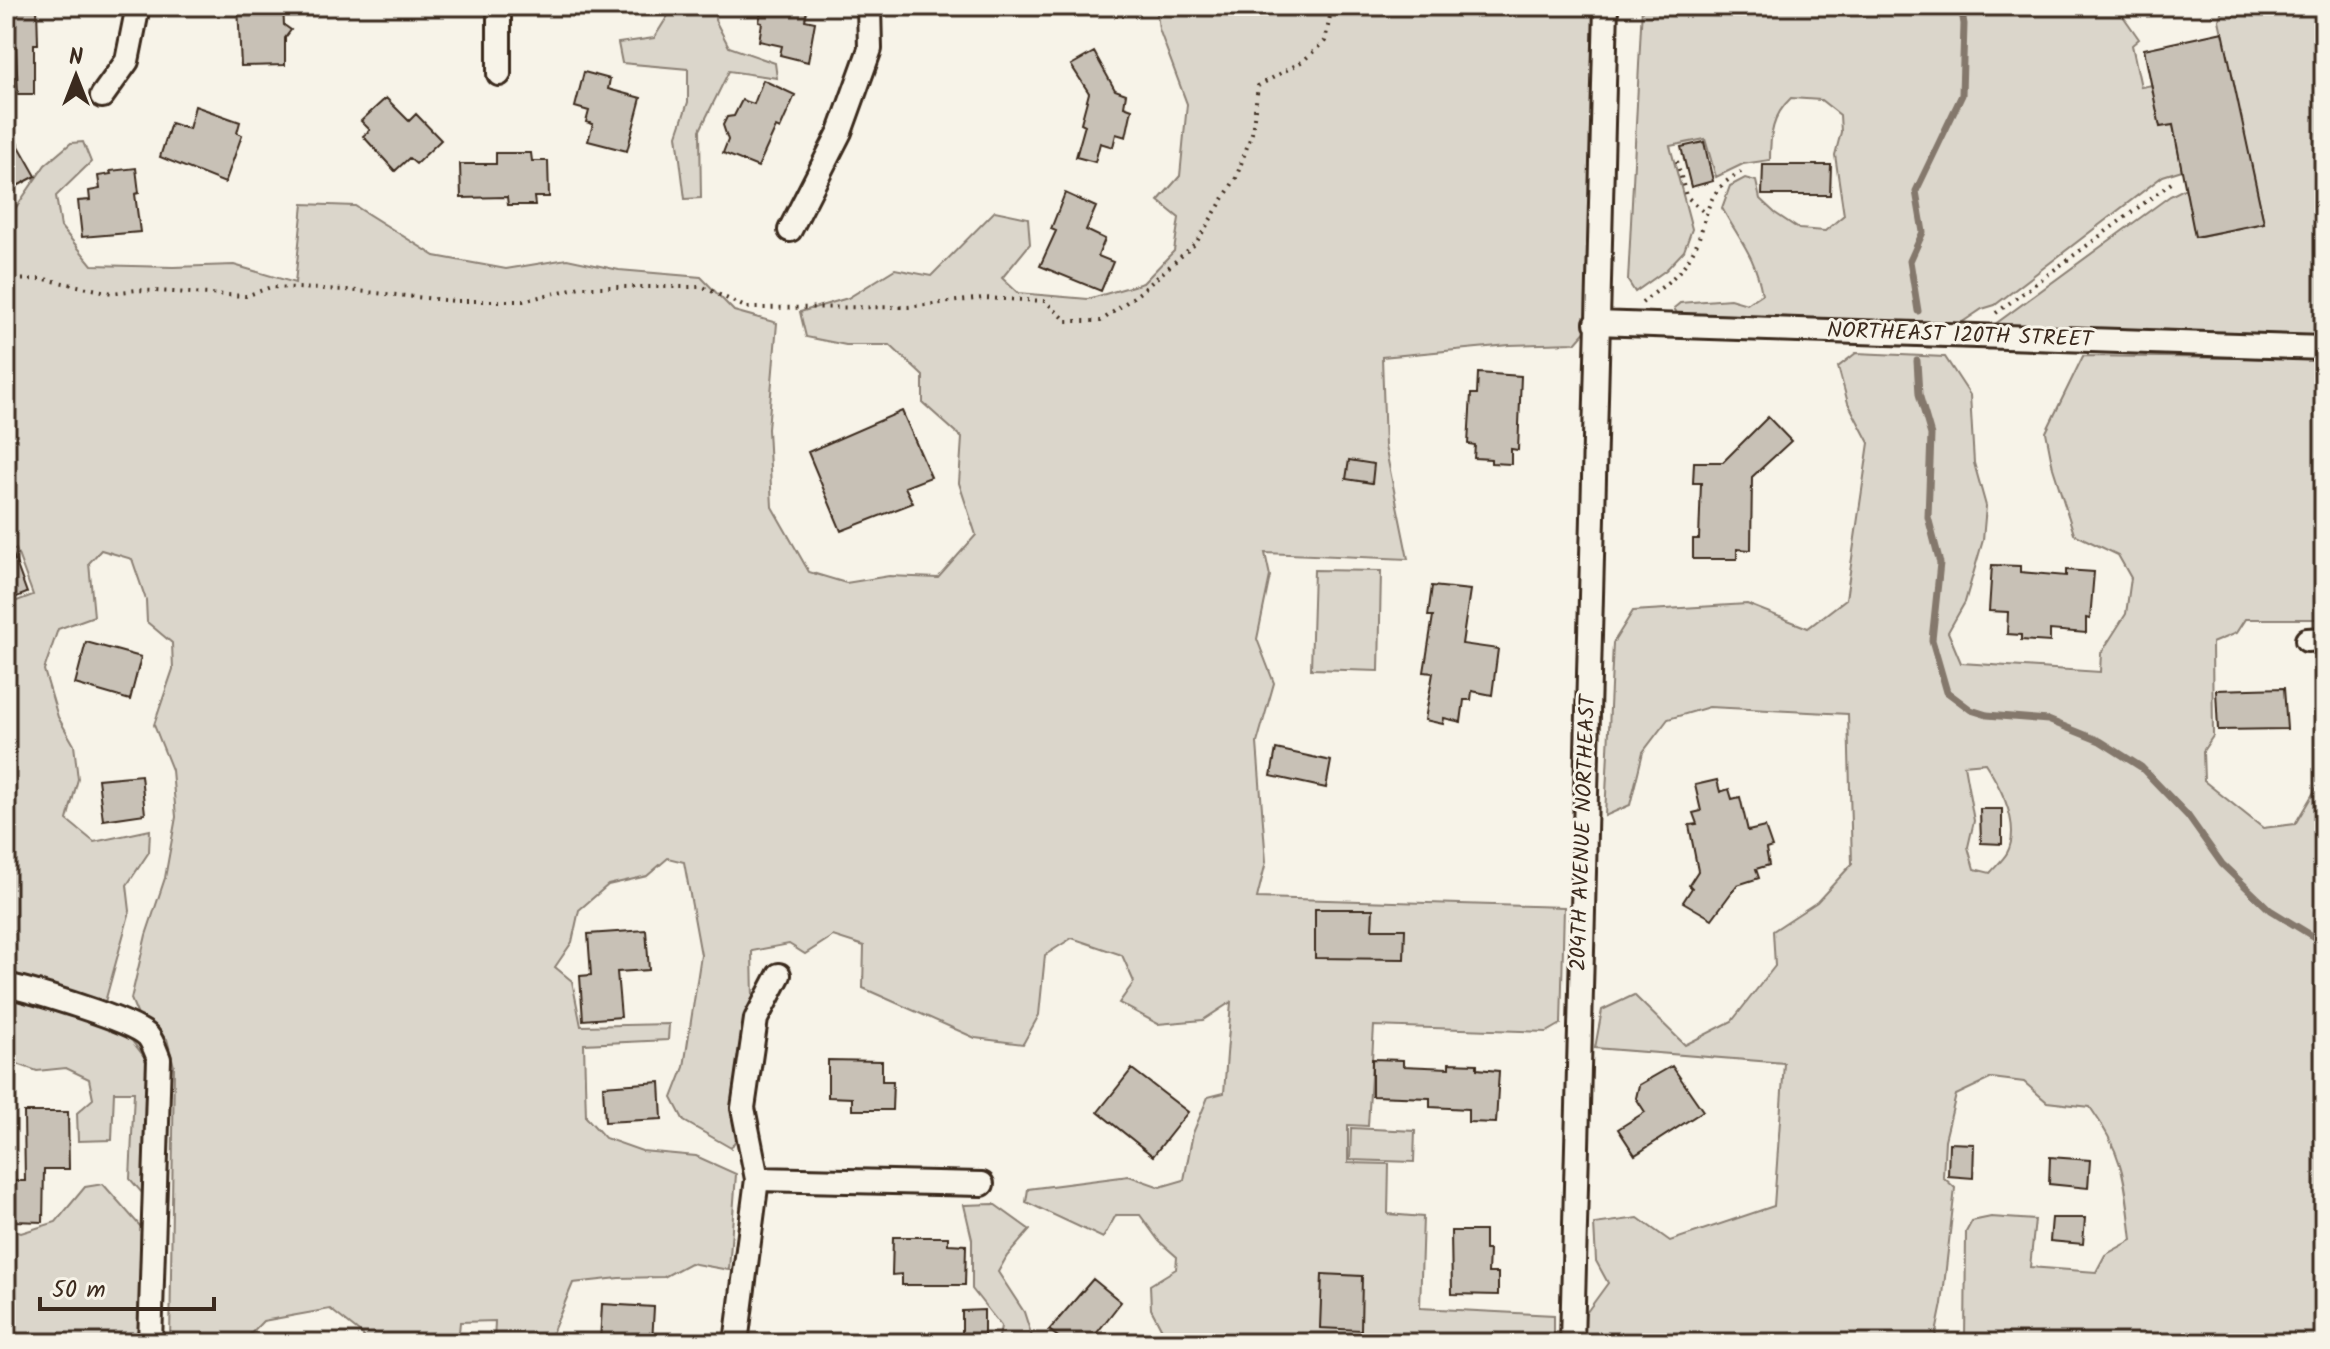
<svg xmlns="http://www.w3.org/2000/svg" width="2330" height="1349" font-family="Kalam,sans-serif">
<style>
.green{fill:#dbd6cb;stroke:#8b8074;stroke-width:2;fill-rule:evenodd}
.lines{fill:none;stroke-linecap:round;stroke-linejoin:round}
.stream{stroke:#84786c;stroke-width:7}
.building{fill:#c8c1b6;stroke:#3b2a1e;stroke-width:2}
.minor-casing{stroke:#3b2a1e;stroke-width:28}
.path{stroke:#3b2a1e;stroke-width:4;stroke-dasharray:2 6;stroke-linecap:butt}
.minor{stroke:#f7f3e8;stroke-width:22}
.labels{text-anchor:middle;dominant-baseline:central;stroke-width:6;stroke-linejoin:round;paint-order:stroke}
.street-label{font-size:22px;fill:#3b2a1e;stroke:#f7f3e8}
</style>
<rect width="100%" height="100%" fill="#f7f3e8"/>
<filter id="ink" filterUnits="userSpaceOnUse"><feTurbulence type="fractalNoise" baseFrequency=".0125" numOctaves="2"/><feDisplacementMap in="SourceGraphic" scale="16" xChannelSelector="R" yChannelSelector="G"/><feConvolveMatrix kernelMatrix="1 2 1 2 8 2 1 2 1" color-interpolation-filters="sRGB"/></filter>
<g filter="url(#ink)">
<path class="green" d="M674 6H716L715 20 729 47 775 63 777 78 729 71 700 130 701 198 685 199 677 135 688 102V69L622 63 618 43 654 38Z
M1156 6H1599L1588 328 1575 343 1509 345 1382 357 1385 446 1408 559 1265 553 1270 576 1257 639 1274 683 1257 743 1266 862 1257 898 1564 907 1561 1024 1547 1032 1374 1026 1368 1126 1348 1125V1163L1389 1164 1388 1214 1423 1217 1420 1308 1554 1315V1343H1154L1162 1330 1151 1309 1150 1285 1176 1269 1177 1257 1159 1241 1140 1215H1116L1103 1238 1026 1202 1028 1189 1129 1176 1160 1187 1184 1180 1193 1133 1208 1097 1224 1093 1231 1002 1203 1020 1158 1024 1119 1003 1134 982 1122 955 1072 938 1045 955 1039 1015 1023 1044 975 1038 863 988 864 946 833 936 805 954 789 944 752 951 753 998 743 1023 738 1136 731 1148 684 1121 672 1098 684 1067 701 955 684 862 668 858 647 876 608 885 579 910 572 942 555 967 572 981 581 1026 669 1024 668 1040 584 1044 586 1117 605 1138 642 1151 696 1156 736 1174 729 1270 690 1263 664 1277 619 1278 573 1283 548 1343H494L495 1321 460 1322 458 1343H364L363 1335 330 1309 263 1321 242 1343H170L174 1066 167 1039 139 1018 131 999 146 935 165 878 176 817 172 770 154 725 173 669 172 643 147 622 146 600 132 559 101 550 89 563 94 616 58 629 44 670 58 717 74 745 78 779 67 820 94 842 150 830 149 852 127 885 130 911 105 1002 6 971V605L33 595 16 549 6 553V222L45 165 71 143 83 142 91 162 56 196 61 227 92 265 173 267 234 265 295 283 303 204 355 206 435 256 506 269 567 259 619 270 701 277 734 311 777 323 768 429 772 507 809 572 846 583 889 576 938 578 976 535 959 483 962 438 923 403V376L890 345H846L806 337 800 312 848 298 895 269 931 276 995 211 1028 218 1030 244 1002 278 1018 293 1088 299 1143 283 1174 251 1179 218 1158 201 1180 176 1187 104 1159 29Z
M1642 6H2116L2139 39 2132 45 2141 87 2152 85 2173 125 2182 170 2163 176 1995 305 1982 309 1952 329 1678 315 1674 308 1680 303 1730 299 1747 304 1762 294C1755 255 1740 241 1722 208L1730 186 1745 178 1756 181 1760 199 1775 213 1799 229 1825 231 1844 215 1835 155 1841 132 1840 115 1821 100 1791 98C1772 116 1770 135 1770 160L1743 164 1716 177 1705 139 1670 146 1692 229 1684 251 1666 270 1635 292 1628 281Z
M2223 6H2324V338L1997 329 1994 325 2170 196 2186 188 2196 237 2264 223 2219 20Z
M1856 353 1945 357 1970 395 1974 463 1986 506 1983 540 1965 602 1948 632 1961 663 2100 672 2101 653 2126 614 2131 578 2118 555 2074 534 2053 468 2046 432 2083 356 2321 359 2324 363V619H2245L2236 633 2212 643 2213 736 2203 751 2204 781 2263 828 2295 824 2317 787H2324V1343H1965L1966 1232 1972 1221 1991 1217 2035 1220 2030 1267 2096 1272 2105 1255 2132 1240C2125 1182 2125 1156 2090 1107L2047 1102 2024 1082 1992 1078 1956 1095 1945 1140 1943 1177 1955 1188 1942 1304 1934 1343H1584V1316L1608 1283 1596 1261 1594 1224 1638 1218 1670 1241 1774 1206 1784 1063 1595 1048 1602 1010 1634 995 1685 1045 1732 1021 1775 966 1773 931 1817 902 1852 864 1848 714 1709 707 1668 719 1643 752 1630 805 1605 816 1613 643 1633 611 1747 604 1808 628 1846 599 1869 443 1848 403 1838 367ZM1985 763C2000 786 2022 825 2007 853 2003 860 1995 867 1990 873L1974 869 1968 847 1974 821 1964 765Z
M1314 570 1381 571 1379 671 1311 669Z
M6 995 102 1021 132 1041 146 1059 152 1093 148 1200 130 1179 134 1092H114L112 1140 78 1141 77 1113 93 1099 89 1079 66 1068 37 1071 6 1060Z
M1351 1128 1415 1131 1414 1162 1350 1160Z
M103 1184 141 1227 138 1343H6V1228L21 1233 56 1222 85 1187Z
M994 1204 1030 1230 1007 1256 998 1272 1024 1312 1034 1343H998L1001 1326 972 1289V1239L964 1205Z"/>
<g class="lines">
<path class="stream" d="M1918 311 1910 261 1923 232 1916 191 1962 95 1964 24 1961 6
M1917 361 1919 394 1931 435 1928 517 1940 563 1932 640 1947 692 1971 710 1987 715 2048 720 2100 741 2141 767 2188 816 2222 864 2270 910 2324 943"/>
</g>
<path class="building" d="M6 6H37L38 44H34V94H18L16 48H6Z
M238 6H283L284 25 291 30 285 38V65L241 66Z
M762 6H808L805 20 815 22 808 62 780 55 782 46 759 41 762 23 759 22Z
M2223 32 2264 223 2195 237 2173 125 2160 127 2144 49Z
M1094 52 1115 90 1126 94 1124 106 1132 109 1126 137 1116 134 1113 147 1100 143 1095 162 1076 157 1085 125 1081 123 1089 93 1071 65Z
M584 72 610 79 608 89 641 98 627 151 588 141 593 124 586 122 589 111 575 107Z
M763 80 795 95 780 129 776 127 758 167 723 153 728 140 723 125 727 117 734 116 742 100 754 104Z
M386 98 409 121 416 114 441 140 416 164 409 158 395 171 363 136 370 130 361 121Z
M195 106 240 122 237 133 242 135 225 183 160 157 171 123 189 129Z
M6 123 36 176 6 192Z
M1704 142 1713 181 1691 187 1681 147Z
M496 153H531L532 161H548L549 197H534L535 205H508L507 197 461 198 460 164H496Z
M1763 165H1831L1830 195H1762Z
M136 168 139 193 135 194 140 232 82 237 78 201 90 200 89 191 100 189 98 176 111 174 110 171Z
M1065 193 1096 207 1086 230 1105 239 1098 256 1113 262 1101 291 1040 266 1056 231 1051 229Z
M1478 373 1521 376 1518 450 1511 449V464L1491 463V459L1474 458 1475 445 1468 444 1471 394H1477Z
M902 411 931 477 905 487 913 503 841 531 808 452Z
M1768 417 1791 441 1752 477 1751 550 1737 549V559H1693V539H1699L1701 483H1693L1694 462H1723Z
M1349 460 1374 464 1372 483 1346 479Z
M6 541H8L27 593 6 601Z
M1992 565 2020 566V572L2066 576V570L2094 572 2090 619 2086 618V633L2050 630V642L2021 640V635L2007 634 2008 612 1989 611Z
M1432 586 1470 590 1462 644 1498 649 1492 695 1472 691 1471 700H1464L1461 722 1444 718 1443 724 1425 720 1433 673 1424 672 1433 616H1428Z
M86 642 141 657 130 700 75 684Z
M2284 688 2287 729 2218 730 2216 690Z
M1276 749 1331 761 1326 788 1271 776Z
M141 775 145 814 103 820 98 779Z
M1717 780 1720 792 1729 789 1732 799 1740 797 1748 831 1765 827 1772 847 1766 849 1769 865 1756 869 1759 878 1737 885 1712 919 1683 902 1692 888 1689 885 1698 871 1689 825 1697 824 1693 813 1701 811 1695 785Z
M1980 809H2002V844L1981 843Z
M1315 909H1373L1372 929H1405L1404 959 1315 958Z
M646 930 649 970 617 972 621 1017 583 1020 580 976 591 975 588 934Z
M1372 1059 1403 1060V1066L1449 1068V1063L1477 1064V1069L1499 1071 1496 1123 1468 1122V1109L1430 1107V1098L1372 1096Z
M828 1060 882 1061V1081H893L892 1110H852V1098L828 1097Z
M1672 1066 1703 1111 1635 1155 1618 1129 1645 1112 1636 1098 1639 1085Z
M1132 1069 1188 1112 1153 1156 1098 1112Z
M660 1082 662 1119 605 1122 603 1086Z
M24 1112H68L69 1169H44L43 1222 12 1221V1181H25Z
M1949 1143 1974 1144 1973 1178 1948 1176Z
M2050 1157 2090 1160 2088 1188 2049 1184Z
M2052 1218H2085L2083 1244 2050 1241Z
M1451 1231H1485V1250H1489L1488 1273H1498V1295L1452 1294Z
M893 1237H948V1244L966 1245 965 1285H902V1274L892 1275Z
M1322 1274 1362 1276 1361 1330 1320 1328Z
M1093 1279 1121 1302 1089 1343H1066L1049 1330Z
M602 1304 654 1307 652 1343H600Z
M984 1310V1337H962V1311Z"/>
<g class="lines">
<g class="minor-casing">
<path id="minor" d="M499 74V6
M102 96 127 61 138 6
M790 230 840 132 870 49 869 6
M1596 323 2324 348
M2307 640 2324 639
M6 985C32 991 133 1020 148 1036 153 1042 156 1052 159 1059L150 1343
M757 1179 982 1184
M736 1343 757 1179 743 1108 756 1019 779 975
M1572 1343 1606 6"/>
</g>
<path class="path" d="M1677 161 1686 196 1705 213
M6 280 44 279 112 293 137 290 246 296 271 287 347 290 455 301H523L580 287H703L747 308 908 307 983 298 1045 301 1067 321H1101L1143 290 1196 243 1236 178 1252 133 1258 86 1303 61 1325 41 1332 6
M1642 303C1659 289 1680 275 1691 255 1711 221 1699 194 1741 172
M1996 313 2174 181"/>
<use href="#minor" class="minor"/>
</g>
</g>
<g class="labels">
<g class="street-label">
<text transform="translate(1960 336) rotate(2)">NORTHEAST 120TH STREET</text>
<text transform="translate(1584 833) rotate(-88)">204TH AVENUE NORTHEAST</text>
</g>
</g>
<rect width="2330" height="1349" fill="none" stroke="#f7f3e8" stroke-width="32"/>
<rect x="16" y="16" width="2298" height="1317" fill="none" stroke="#3b2a1e" stroke-width="3" filter="url(#ink)"/>
<g transform="translate(76 76)" stroke="#f7f3e8" stroke-width="6" paint-order="stroke">
<path d="M0-6L14 30L0 20L-14 30Z" fill="#3b2a1e"/>
<text y="-12" font-size="22" font-weight="bold" text-anchor="middle" fill="#3b2a1e">N</text>
</g>
<path d="M40 1297v12h174v-12" fill="none" stroke="#3b2a1e" stroke-width="4"/>
<text x="52" y="1297" font-size="24" fill="#3b2a1e" stroke="#f7f3e8" stroke-width="6" paint-order="stroke">50 m</text>
</svg>
